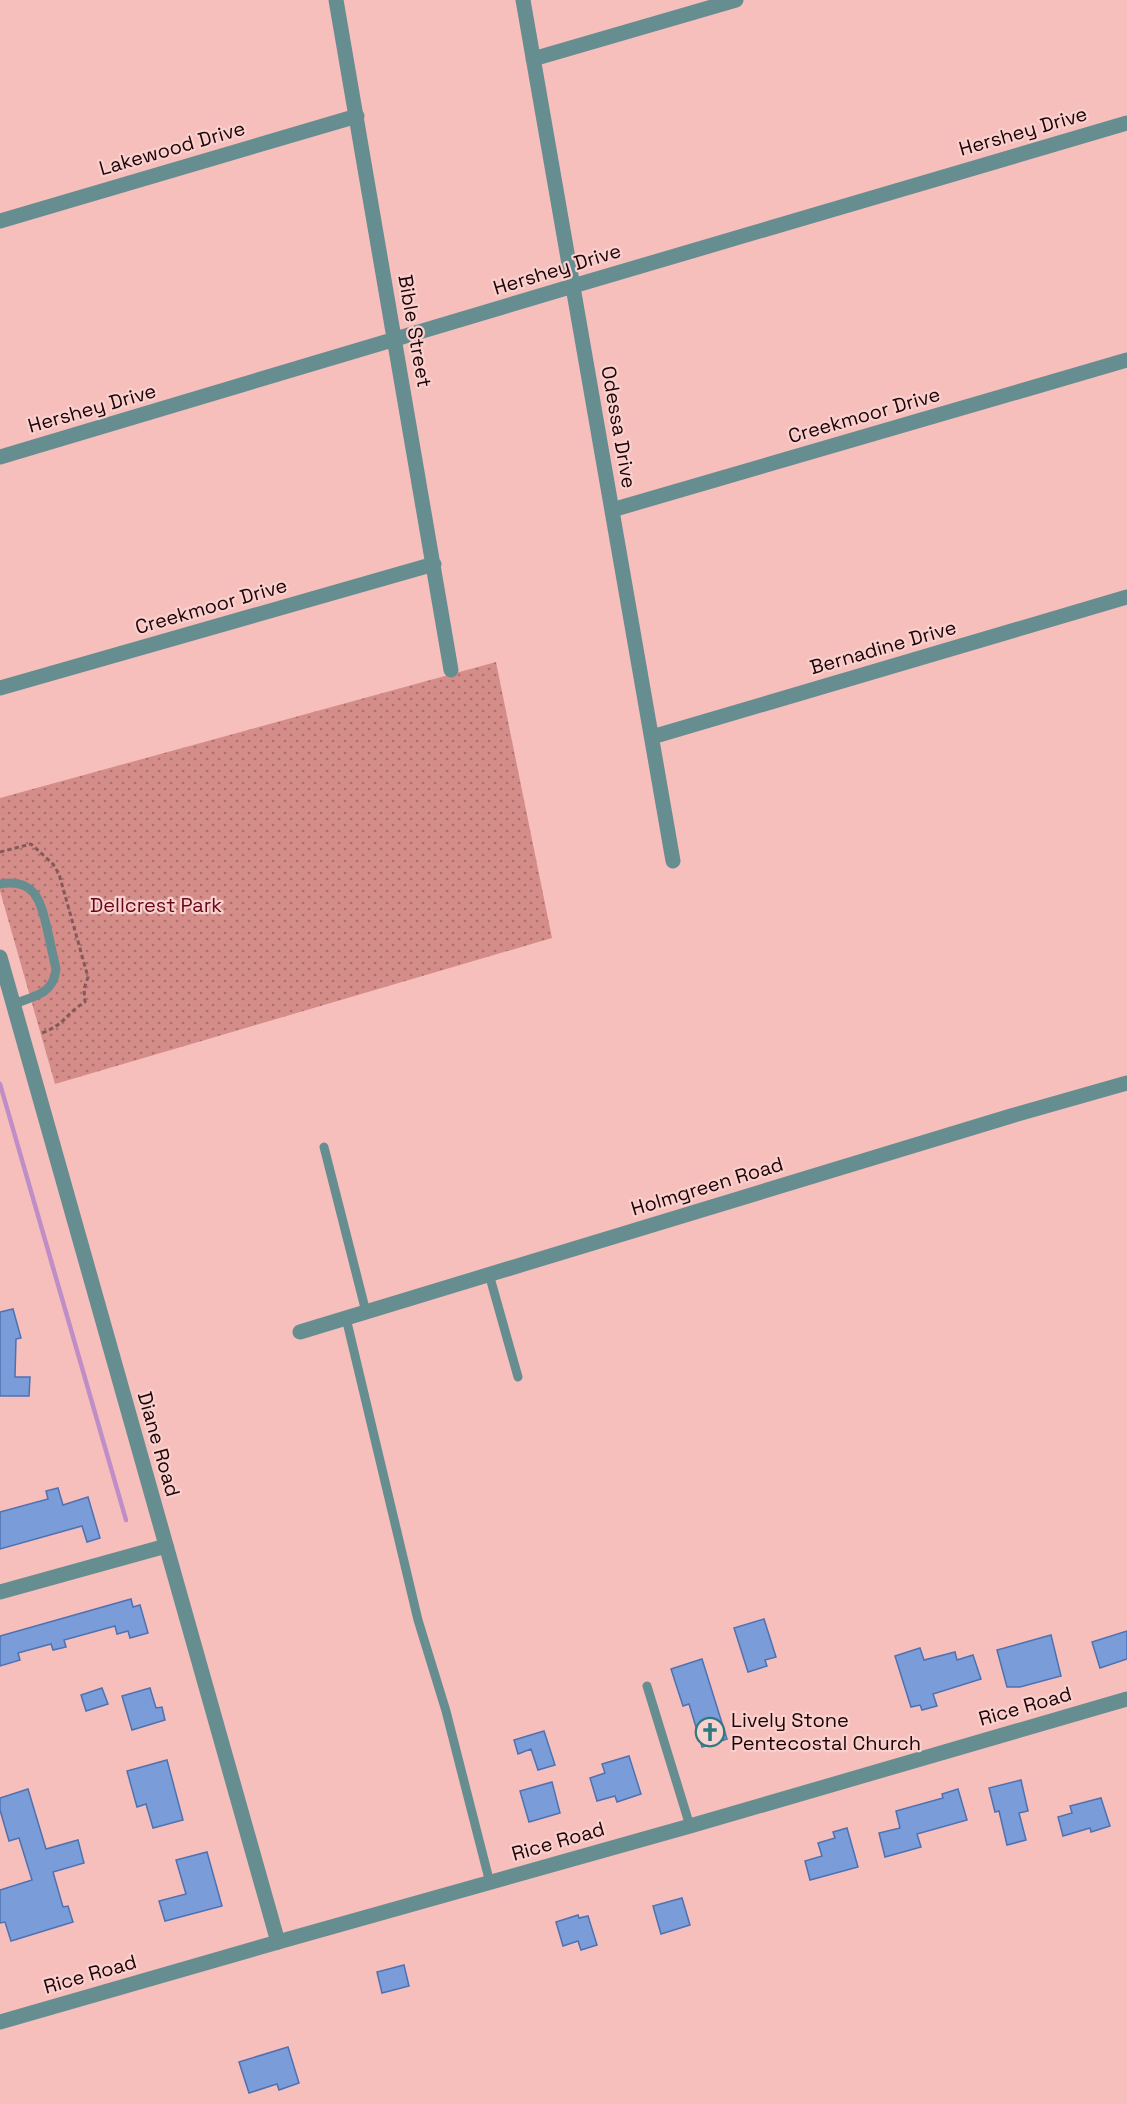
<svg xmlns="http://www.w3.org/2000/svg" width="1127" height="2104" font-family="'Space Grotesk',sans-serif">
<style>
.green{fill:url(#green-dots)}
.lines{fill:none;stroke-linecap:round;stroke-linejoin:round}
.stream{stroke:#bf8ec7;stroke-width:4.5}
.building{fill:#7a9cd8;stroke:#4e71b2;stroke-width:1.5}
.path{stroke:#835a5a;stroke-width:3;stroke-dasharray:4.5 3;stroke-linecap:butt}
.service{stroke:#668d90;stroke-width:9}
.minor{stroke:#668d90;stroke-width:15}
.tertiary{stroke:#668d90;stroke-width:15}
.labels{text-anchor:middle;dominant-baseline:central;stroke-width:4.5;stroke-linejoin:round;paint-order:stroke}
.street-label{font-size:20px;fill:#1f0204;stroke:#f8d1cf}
.park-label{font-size:20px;fill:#670615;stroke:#f8d1cf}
.poi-label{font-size:20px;fill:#1f0204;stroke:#f8d1cf;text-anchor:start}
</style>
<defs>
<pattern id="green-dots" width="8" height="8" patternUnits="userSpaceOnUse" patternTransform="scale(1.5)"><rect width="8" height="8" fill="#d58d8a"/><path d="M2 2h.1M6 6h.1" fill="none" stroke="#ac716f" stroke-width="1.8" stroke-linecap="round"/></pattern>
</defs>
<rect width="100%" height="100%" fill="#f7bfbc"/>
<path class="green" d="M496 662 552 938 55 1084 0 891V798Z"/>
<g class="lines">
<path class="stream" d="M0 1084 126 1520"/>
</g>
<path class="building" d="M13 1309 21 1338 16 1339 15 1377H30L29 1396H0V1312Z
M58 1488 63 1505 88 1497 100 1538 87 1542 82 1526 0 1549V1512L48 1499 46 1491Z
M131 1599 133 1607 140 1605 148 1633 130 1638 128 1631 117 1634 115 1626 64 1640 66 1647 53 1650 51 1644 18 1653 20 1660 0 1666V1636Z
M764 1619 776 1657 765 1660 767 1666 748 1672 734 1628Z
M1127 1631V1659L1100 1668 1092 1642Z
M1051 1635 1061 1676 1020 1687H1007L997 1650Z
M920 1648 924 1660 955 1652 957 1660 973 1655 981 1679 933 1694 937 1706 922 1710 920 1705 911 1707 895 1656Z
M702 1659 727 1739 702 1747 689 1704 683 1706 671 1669Z
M102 1688 108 1704 86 1711 81 1695Z
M150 1688 156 1708 162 1707 165 1720 132 1730 122 1696Z
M544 1731 555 1765 538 1770 531 1749 518 1754 514 1740Z
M629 1756 641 1794 617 1802 615 1796 597 1801 590 1778 605 1773 602 1764Z
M167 1760 183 1820 153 1828 146 1804 137 1807 127 1771Z
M1021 1780 1028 1811 1019 1813 1026 1840 1007 1845 999 1811 995 1812 989 1788Z
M552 1782 560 1813 529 1822 520 1791Z
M28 1789 46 1849 78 1840 84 1863 53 1872 63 1907 68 1906 73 1922 11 1941 5 1922 0 1923V1890L32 1880 19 1838 9 1841 0 1810V1798Z
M958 1789 967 1820 917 1834 921 1847 885 1857 879 1833 900 1828 896 1811 943 1798 942 1794Z
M1101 1798 1110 1826 1091 1832 1090 1828 1063 1836 1058 1817 1072 1813 1070 1806Z
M847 1828 858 1867 810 1880 805 1861 822 1856 818 1843 835 1838 833 1832Z
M207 1852 222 1906 165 1921 159 1901 186 1894 176 1860Z
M682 1898 690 1925 661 1934 653 1906Z
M578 1915 579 1918 588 1916 597 1945 581 1950 578 1941 563 1946 556 1922Z
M404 1965 409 1986 382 1993 377 1972Z
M288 2047 299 2083 279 2090 277 2084 249 2093 239 2062Z"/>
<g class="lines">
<path class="path" d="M0 852 31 844 53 864 59 874 88 977 84 989 85 1002C66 1013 66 1024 42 1033"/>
<path class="service" d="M0 884C35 878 40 900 47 928 50 942 53 956 56 969 54 994 33 997 13 1004
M324 1147 366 1312
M489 1274 518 1377
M346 1318 418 1620 446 1711 490 1883
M647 1686 690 1826"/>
<path class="minor" d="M336 0 451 670
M523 0 673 861
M533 59 736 0
M0 221 357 116
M0 457 573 286 1127 123
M612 510 1127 360
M0 688 434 564
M652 737 1127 597
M300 1332 1011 1116 1127 1083
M0 1592 166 1546
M0 2022 278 1942"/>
<path class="tertiary" d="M0 957 278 1942 690 1826 1127 1699"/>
</g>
<defs>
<g id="church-ring" transform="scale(1.5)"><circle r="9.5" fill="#f8d1cf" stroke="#2f797e" stroke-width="1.5"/><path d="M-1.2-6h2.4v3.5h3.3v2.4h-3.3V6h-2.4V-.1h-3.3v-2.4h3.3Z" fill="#2f797e"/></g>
</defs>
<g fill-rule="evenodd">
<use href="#church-ring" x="710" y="1732"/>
</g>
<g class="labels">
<g class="street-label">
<text transform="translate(1023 131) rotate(-16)">Hershey Drive</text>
<text transform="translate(172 148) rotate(-16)">Lakewood Drive</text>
<text transform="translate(557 269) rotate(-17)">Hershey Drive</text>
<text transform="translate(415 331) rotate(80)">Bible Street</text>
<text transform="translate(92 408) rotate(-16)">Hershey Drive</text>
<text transform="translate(864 415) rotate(-16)">Creekmoor Drive</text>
<text transform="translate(619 427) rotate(80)">Odessa Drive</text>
<text transform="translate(211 606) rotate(-16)">Creekmoor Drive</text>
<text transform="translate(883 647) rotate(-16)">Bernadine Drive</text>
<text transform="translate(707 1186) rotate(-17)">Holmgreen Road</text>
<text transform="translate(159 1444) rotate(74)">Diane Road</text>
<text transform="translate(1025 1706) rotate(-16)">Rice Road</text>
<text transform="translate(558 1841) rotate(-16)">Rice Road</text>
<text transform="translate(90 1974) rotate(-16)">Rice Road</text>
</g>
<g class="park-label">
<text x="156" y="905">Dellcrest Park</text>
</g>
<g class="poi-label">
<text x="731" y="1720">Lively Stone<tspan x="731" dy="23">Pentecostal Church</tspan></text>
</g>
</g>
</svg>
